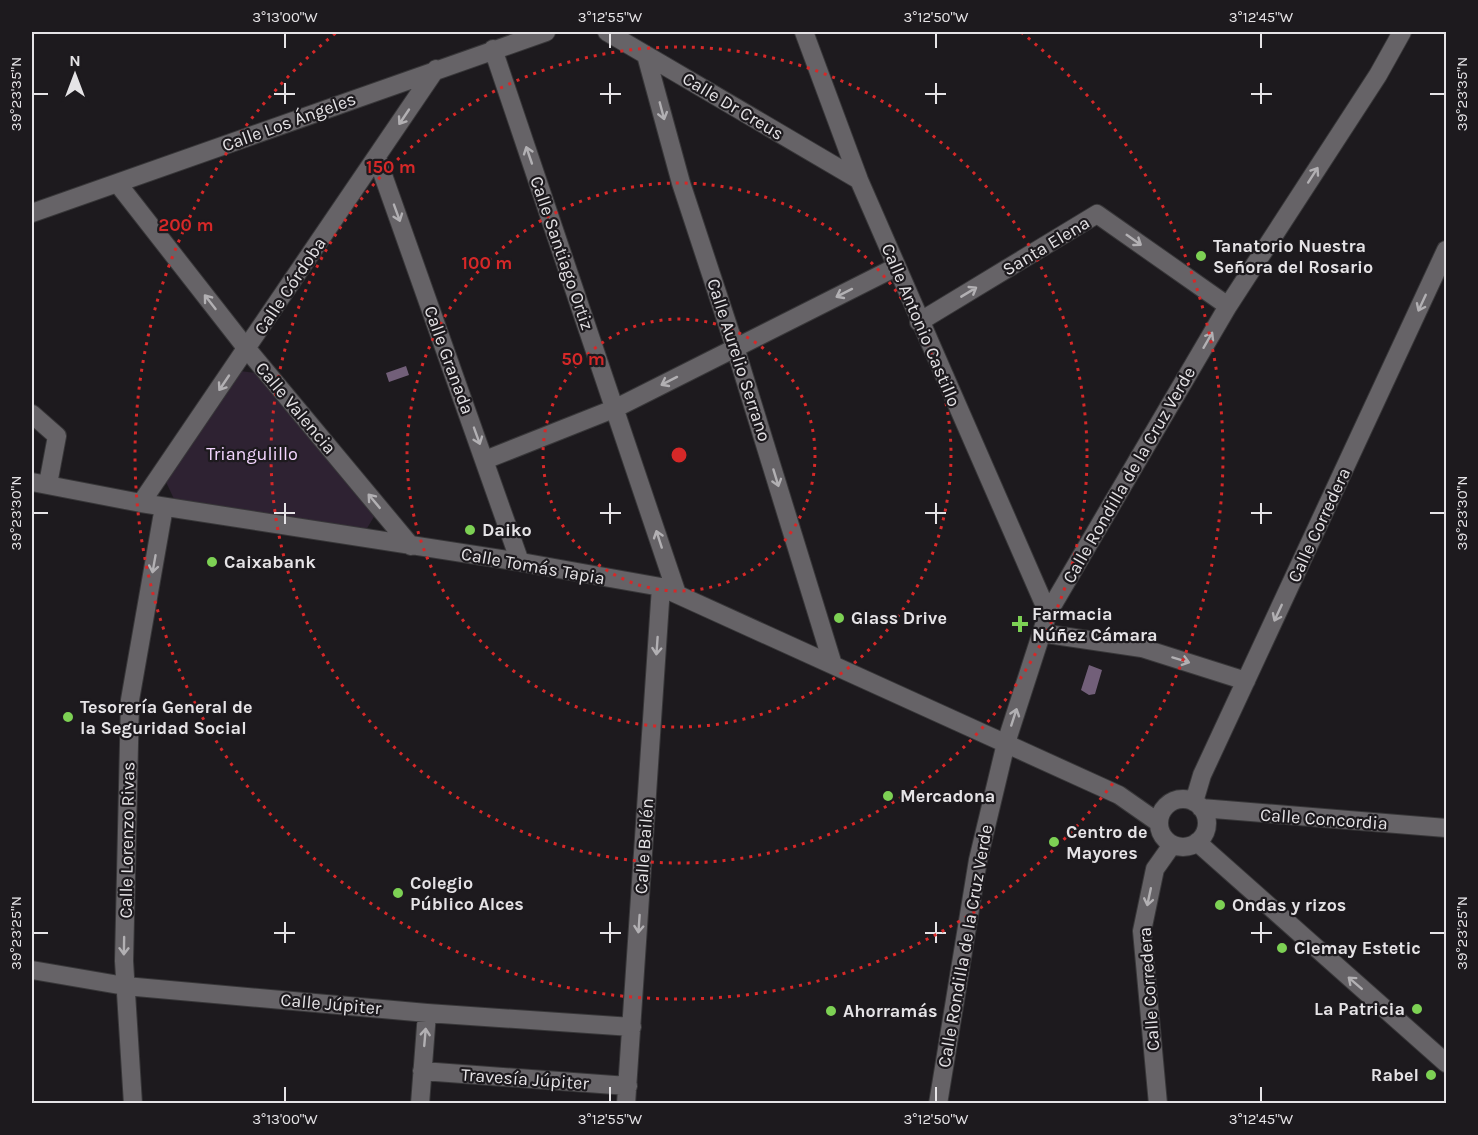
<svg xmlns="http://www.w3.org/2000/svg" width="1478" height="1135" font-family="Karla,sans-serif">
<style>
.green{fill:#2e2232}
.water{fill:#725f79}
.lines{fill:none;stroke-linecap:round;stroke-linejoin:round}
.minor-casing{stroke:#383739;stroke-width:20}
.minor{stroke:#666367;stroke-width:18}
.oneway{stroke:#b2b0b3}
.ticks{fill:none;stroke:#e5e3e6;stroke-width:2}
.ring{fill:none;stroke:#d62828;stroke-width:3;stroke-dasharray:3 6}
.poi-dot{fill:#7dd154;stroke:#1d1a1e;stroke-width:2}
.labels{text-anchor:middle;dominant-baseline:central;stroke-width:4.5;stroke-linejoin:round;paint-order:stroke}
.street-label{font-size:18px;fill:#e5e3e6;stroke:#1d1a1e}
.poi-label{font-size:18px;font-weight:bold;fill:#e5e3e6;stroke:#1d1a1e;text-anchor:start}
.park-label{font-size:18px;fill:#f4d6ff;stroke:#1d1a1e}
.centre{fill:#d62828;stroke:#1d1a1e;stroke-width:3}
.ring-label{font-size:18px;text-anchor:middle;font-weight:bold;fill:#d62828;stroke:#1d1a1e;stroke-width:4.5;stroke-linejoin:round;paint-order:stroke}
.neatline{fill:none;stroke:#e5e3e6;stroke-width:2}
.ticks-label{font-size:15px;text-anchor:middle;fill:#e5e3e6}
</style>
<rect width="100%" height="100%" fill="#1d1a1e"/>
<path class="green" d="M240 371 256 373 375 515 366 530 174 499 166 482Z"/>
<path class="water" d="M406 366 409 375 389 382 386 373Z
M1089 665 1102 670 1095 694 1089 695 1081 690Z"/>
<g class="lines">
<g class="minor-casing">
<path id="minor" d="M607 32 859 180
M804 32 859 180 1048 613
M493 49 677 594
M646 55 681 183 735 347 833 665
M377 158 520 562
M118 184 247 349 411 546
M32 213 546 32
M919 322 1097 214 1228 306
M32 414 57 436 48 484
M485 460 616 408 896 267
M32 482 141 503 520 562 661 587 1119 795 1159 823
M141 503 436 69
M1041 633 1142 648 1246 681
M1159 823a24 24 0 1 1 48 0a24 24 0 1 1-48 0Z
M1194 802 1202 775 1446 250
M1201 808 1446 828
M1197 842 1446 1063
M32 970 125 986 427 1013 632 1027
M422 1071 628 1086
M133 1104 124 961 130 700 164 507
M420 1104 427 1013
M626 1104 661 587
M938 1104 978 860 1006 743 1048 613 1228 306 1378 75 1402 32
M1158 1104 1142 931 1155 869 1172 845"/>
</g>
<use href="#minor" class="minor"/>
</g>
<defs><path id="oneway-shaft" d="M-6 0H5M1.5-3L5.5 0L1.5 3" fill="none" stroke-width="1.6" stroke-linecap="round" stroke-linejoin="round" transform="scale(1.5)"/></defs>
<g class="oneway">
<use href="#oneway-shaft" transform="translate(662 111) rotate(75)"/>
<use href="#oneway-shaft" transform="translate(404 117) rotate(124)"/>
<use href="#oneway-shaft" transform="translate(529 155) rotate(-109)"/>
<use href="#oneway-shaft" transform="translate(1313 175) rotate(-57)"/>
<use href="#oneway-shaft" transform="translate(397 213) rotate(70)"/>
<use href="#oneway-shaft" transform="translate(1134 240) rotate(35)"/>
<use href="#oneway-shaft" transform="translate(969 292) rotate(-31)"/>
<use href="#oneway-shaft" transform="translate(844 293) rotate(153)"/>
<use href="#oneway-shaft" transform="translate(210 302) rotate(-128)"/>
<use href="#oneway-shaft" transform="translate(1422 303) rotate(115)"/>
<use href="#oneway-shaft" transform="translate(1208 340) rotate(-60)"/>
<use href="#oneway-shaft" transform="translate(669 381) rotate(153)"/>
<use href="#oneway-shaft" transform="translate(224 383) rotate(124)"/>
<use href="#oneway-shaft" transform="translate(477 436) rotate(70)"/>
<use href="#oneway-shaft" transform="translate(776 478) rotate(73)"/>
<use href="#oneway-shaft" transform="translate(374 501) rotate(-130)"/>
<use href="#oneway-shaft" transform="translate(659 539) rotate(-108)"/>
<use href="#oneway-shaft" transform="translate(154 564) rotate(100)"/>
<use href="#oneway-shaft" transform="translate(1278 613) rotate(115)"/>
<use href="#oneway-shaft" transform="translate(657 646) rotate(94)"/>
<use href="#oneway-shaft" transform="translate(1181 660) rotate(17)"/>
<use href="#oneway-shaft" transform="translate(1014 717) rotate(-72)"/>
<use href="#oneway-shaft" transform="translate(1149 897) rotate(102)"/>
<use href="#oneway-shaft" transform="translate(639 924) rotate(94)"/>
<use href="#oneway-shaft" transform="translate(124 946) rotate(91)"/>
<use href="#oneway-shaft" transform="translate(1355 983) rotate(-139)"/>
<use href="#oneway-shaft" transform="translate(425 1037) rotate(-85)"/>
</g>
<path class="ticks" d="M285 33V48M610 33V48M936 33V48M1261 33V48M285 83V104M610 83V104M936 83V104M1261 83V104M33 94H48M274 94H295M600 94H621M925 94H946M1251 94H1272M1430 94H1445M285 503V524M610 503V524M936 503V524M1261 503V524M33 513H48M274 513H295M600 513H621M925 513H946M1251 513H1272M1430 513H1445M285 922V943M610 922V943M936 922V943M1261 922V943M33 933H48M274 933H295M600 933H621M925 933H946M1251 933H1272M1430 933H1445M285 1087V1102M610 1087V1102M936 1087V1102M1261 1087V1102"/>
<g class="ring">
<circle cx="679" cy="455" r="136"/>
<circle cx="679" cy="455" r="272"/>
<circle cx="679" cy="455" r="408"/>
<path d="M1021 32A544 544 0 1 1 337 32"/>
</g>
<g class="poi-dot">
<circle cx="1201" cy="256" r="6"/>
<circle cx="470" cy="530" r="6"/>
<circle cx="212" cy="562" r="6"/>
<circle cx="839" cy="618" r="6"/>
<path d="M1017 615h6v6h6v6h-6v6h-6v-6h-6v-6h6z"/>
<circle cx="68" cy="717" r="6"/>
<circle cx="888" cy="796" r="6"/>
<circle cx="1054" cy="842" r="6"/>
<circle cx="398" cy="893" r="6"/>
<circle cx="1220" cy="905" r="6"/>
<circle cx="1282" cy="948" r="6"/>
<circle cx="1417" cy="1009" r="6"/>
<circle cx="831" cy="1011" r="6"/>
<circle cx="1431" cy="1075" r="6"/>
</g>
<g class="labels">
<g class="street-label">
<text transform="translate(733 106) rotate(31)">Calle Dr Creus</text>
<text transform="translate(289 122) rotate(-20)">Calle Los Ángeles</text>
<text transform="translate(1046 246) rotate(-31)">Santa Elena</text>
<text transform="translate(562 253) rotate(71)">Calle Santiago Ortiz</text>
<text transform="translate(290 286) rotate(-56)">Calle Córdoba</text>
<text transform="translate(921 325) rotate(67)">Calle Antonio Castillo</text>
<text transform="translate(449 360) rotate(70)">Calle Granada</text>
<text transform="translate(739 360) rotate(72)">Calle Aurelio Serrano</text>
<text transform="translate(296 408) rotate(50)">Calle Valencia</text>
<text transform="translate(1129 475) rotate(-60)">Calle Rondilla de la Cruz Verde</text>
<text transform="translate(1319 525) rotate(-65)">Calle Corredera</text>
<text transform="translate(533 566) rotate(10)">Calle Tomás Tapia</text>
<text transform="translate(1324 819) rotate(4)">Calle Concordia</text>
<text transform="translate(127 840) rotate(-89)">Calle Lorenzo Rivas</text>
<text transform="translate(644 846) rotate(-86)">Calle Bailén</text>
<text transform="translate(965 946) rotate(-80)">Calle Rondilla de la Cruz Verde</text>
<text transform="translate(1149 989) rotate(-94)">Calle Corredera</text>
<text transform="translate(331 1004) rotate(5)">Calle Júpiter</text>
<text transform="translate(525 1079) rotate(4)">Travesía Júpiter</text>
</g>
<g class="poi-label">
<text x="1213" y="246">Tanatorio Nuestra<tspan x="1213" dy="21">Señora del Rosario</tspan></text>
<text x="482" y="530">Daiko</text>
<text x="224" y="562">Caixabank</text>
<text x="1032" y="614">Farmacia<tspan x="1032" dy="21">Núñez Cámara</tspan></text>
<text x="851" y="618">Glass Drive</text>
<text x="80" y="707">Tesorería General de<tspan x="80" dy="21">la Seguridad Social</tspan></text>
<text x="900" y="796">Mercadona</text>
<text x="1066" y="832">Centro de<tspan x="1066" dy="21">Mayores</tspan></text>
<text x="410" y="883">Colegio<tspan x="410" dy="21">Público Alces</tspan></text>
<text x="1232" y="905">Ondas y rizos</text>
<text x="1294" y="948">Clemay Estetic</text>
<text x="1405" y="1009" text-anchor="end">La Patricia</text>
<text x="843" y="1011">Ahorramás</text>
<text x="1419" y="1075" text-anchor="end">Rabel</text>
</g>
<g class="park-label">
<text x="252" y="454">Triangulillo</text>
</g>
</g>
<circle cx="679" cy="455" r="9" class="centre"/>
<g class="ring-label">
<text x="391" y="173">150 m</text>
<text x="186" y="231">200 m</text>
<text x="487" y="269">100 m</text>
<text x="583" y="365">50 m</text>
</g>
<rect width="1478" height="1135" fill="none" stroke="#1d1a1e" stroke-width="66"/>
<g transform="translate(75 75)" stroke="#1d1a1e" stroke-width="4.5" paint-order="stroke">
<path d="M0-4.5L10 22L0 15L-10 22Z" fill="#e5e3e6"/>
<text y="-9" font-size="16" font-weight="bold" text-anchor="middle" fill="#e5e3e6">N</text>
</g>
<rect x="33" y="33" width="1412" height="1069" class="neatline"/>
<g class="ticks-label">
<text x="285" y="22">3°13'00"W</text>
<text x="610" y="22">3°12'55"W</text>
<text x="936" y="22">3°12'50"W</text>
<text x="1261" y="22">3°12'45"W</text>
<text transform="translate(16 94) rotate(-90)" y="5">39°23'35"N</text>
<text transform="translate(1462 94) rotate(-90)" y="5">39°23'35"N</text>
<text transform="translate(16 513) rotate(-90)" y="5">39°23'30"N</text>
<text transform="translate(1462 513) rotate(-90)" y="5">39°23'30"N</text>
<text transform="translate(16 933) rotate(-90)" y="5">39°23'25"N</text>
<text transform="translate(1462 933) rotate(-90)" y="5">39°23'25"N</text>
<text x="285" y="1124">3°13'00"W</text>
<text x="610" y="1124">3°12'55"W</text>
<text x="936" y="1124">3°12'50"W</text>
<text x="1261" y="1124">3°12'45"W</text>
</g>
</svg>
